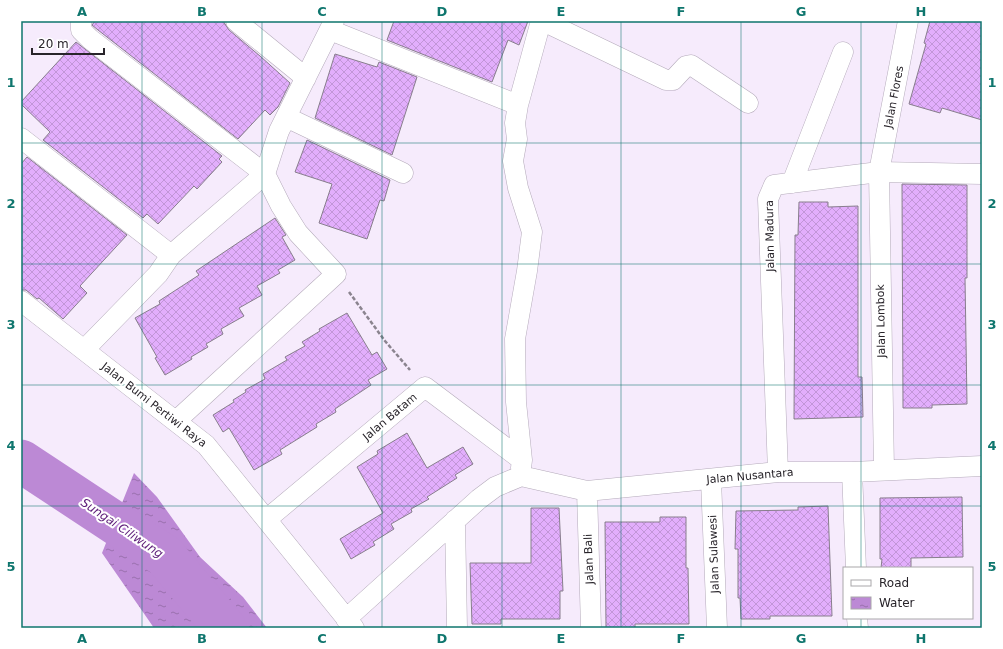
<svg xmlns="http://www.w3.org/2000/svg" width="1003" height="649" font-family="'DejaVu Sans',sans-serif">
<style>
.water{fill:url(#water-ripples)}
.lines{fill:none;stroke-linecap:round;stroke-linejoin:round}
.river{stroke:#bc89d5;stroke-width:43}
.building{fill:url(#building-cross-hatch);stroke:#887e8d}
.street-casing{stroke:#b4aaba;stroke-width:21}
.path{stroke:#8b848f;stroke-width:2.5;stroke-dasharray:4 2;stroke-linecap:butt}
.street{stroke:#fff;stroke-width:20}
.grid{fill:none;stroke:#0f766e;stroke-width:1;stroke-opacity:0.55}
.labels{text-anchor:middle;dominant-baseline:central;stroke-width:4;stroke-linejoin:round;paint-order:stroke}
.street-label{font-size:11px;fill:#28242a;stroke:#fff}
.water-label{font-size:12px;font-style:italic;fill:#5f207a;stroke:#fff}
.neatline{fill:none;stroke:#0f766e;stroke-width:1.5}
.grid-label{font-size:13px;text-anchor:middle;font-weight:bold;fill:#0f766e}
</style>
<defs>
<pattern id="water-ripples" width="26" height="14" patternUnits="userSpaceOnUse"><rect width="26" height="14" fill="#bc89d5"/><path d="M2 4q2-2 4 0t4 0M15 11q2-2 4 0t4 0" fill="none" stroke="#9970ad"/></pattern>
<pattern id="building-cross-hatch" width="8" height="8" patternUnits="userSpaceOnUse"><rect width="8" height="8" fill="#e2aefc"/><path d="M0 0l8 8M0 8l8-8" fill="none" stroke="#c296d8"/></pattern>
</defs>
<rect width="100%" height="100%" fill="#f6ebfc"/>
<path class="water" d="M134 473 157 497 200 557 243 597 267 628H154L102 553Z"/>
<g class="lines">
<path class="river" d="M21 461 165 556 225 628"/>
</g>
<path class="building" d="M95 21H223L229 30 260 56 290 83 278 107 270 115 265 110 238 139 98 30 92 25Z
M394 21H528L519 45 508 40 492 82 387 40Z
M930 21H982V120L942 108 940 113 909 104 926 44 924 43Z
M76 42 222 156 219 159 222 162 197 189 194 186 158 224 147 214 143 218 43 140 50 132 21 104V102Z
M335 54 377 67 379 62 417 77 392 155 315 118Z
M307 140 390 180 384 201 380 200 367 239 319 223 332 184 295 172Z
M27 157 127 235 80 286 87 293 63 319 39 298 37 299 26 290H21V164Z
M902 184 967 185V278H965L967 404 932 405V408H903Z
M799 202H828V207L858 206V377H862L863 417 794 419 795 235H798Z
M275 218 286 235 282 237 295 260 278 270 280 273 257 286 262 295 239 308 244 316 221 329 223 334 206 344 208 347 191 357 192 359 165 375 155 358 157 357 135 318 160 304 159 301 199 275 196 271Z
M347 313 372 355 377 352 387 369 368 380 371 385 335 409 336 412 316 424 317 427 280 450 282 454 254 470 229 428 223 432 213 415 234 402 233 400 246 392 245 390 265 379 263 374 287 360 285 357 305 346 302 342 320 331 319 329Z
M407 433 427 468 463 447 473 464 455 475 457 478 427 497 429 499 411 509 412 512 391 524 394 529 373 542 375 545 351 559 340 539 383 513 357 467 378 454 377 451Z
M962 497 963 557 911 558V568H881L882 559H880V498Z
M828 506 832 616H770V619H741L740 598H738V549H735L736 511 798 510V507Z
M531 508H559L563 591H560V619H501V624H472L470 563H531Z
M660 517H686V568H688L689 624H635V628H606L605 522H660Z"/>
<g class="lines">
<g class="street-casing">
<path id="street" d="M81 21V30L90 39 265 174 281 206 298 233 336 274 176 421
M236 21 306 78
M543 21 666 80H673L686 66 691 65 748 103
M330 30 518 105
M286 117 403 173
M21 138 171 255
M792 183 843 52
M21 301 206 445 354 628
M84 350 158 274 171 255 265 174 279 131 334 21
M522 460 516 402 515 339 527 271 532 232 518 188 513 161 517 139 515 123 518 105 541 21
M884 470 879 172 908 21
M778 472 768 199 774 185 879 172 982 174
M852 472 856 568
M521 476 587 491 778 472H852L982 466
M711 480 717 628
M587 491 591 628
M267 519 425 387 522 460 521 468
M455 520 457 628
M857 618 858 628
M346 619 479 499 495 487 521 476"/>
</g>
<path class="path" d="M349 292 385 341 410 370"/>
<use href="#street" class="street"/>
</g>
<path class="grid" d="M142 21V628M262 21V628M382 21V628M502 21V628M621 21V628M741 21V628M861 21V568M21 143H982M21 264H982M21 385H982M21 506H982M861 618V628"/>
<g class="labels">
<g class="street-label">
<text transform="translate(894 97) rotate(-79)">Jalan Flores</text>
<text transform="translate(770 236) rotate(-91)">Jalan Madura</text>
<text transform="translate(881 321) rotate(-91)">Jalan Lombok</text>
<text transform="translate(154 405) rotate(38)">Jalan Bumi Pertiwi Raya</text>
<text transform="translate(390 417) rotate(-40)">Jalan Batam</text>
<text transform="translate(750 476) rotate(-5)">Jalan Nusantara</text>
<text transform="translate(714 554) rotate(-92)">Jalan Sulawesi</text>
<text transform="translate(589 559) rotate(-92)">Jalan Bali</text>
</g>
<g class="water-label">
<text transform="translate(122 528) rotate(34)">Sungai Ciliwung</text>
</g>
</g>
<rect width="1003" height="649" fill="none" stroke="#ffffff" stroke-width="44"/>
<rect x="843" y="567" width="130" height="52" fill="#ffffff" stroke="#a9a7aa"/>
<rect x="851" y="580" width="20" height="6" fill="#ffffff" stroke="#a9a7aa"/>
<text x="879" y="587" font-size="12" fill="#28242a">Road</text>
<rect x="851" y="597" width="20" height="12" fill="url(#water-ripples)" stroke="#a9a7aa"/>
<text x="879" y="607" font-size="12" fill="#28242a">Water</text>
<path d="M32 48v6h72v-6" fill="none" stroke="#28242a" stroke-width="2"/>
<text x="38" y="48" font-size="12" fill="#28242a" stroke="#ffffff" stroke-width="3" paint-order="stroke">20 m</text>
<rect x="22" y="22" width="959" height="605" class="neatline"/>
<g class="grid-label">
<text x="82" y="16">A</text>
<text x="202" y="16">B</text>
<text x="322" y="16">C</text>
<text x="442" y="16">D</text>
<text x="561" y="16">E</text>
<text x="681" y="16">F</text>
<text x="801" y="16">G</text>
<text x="921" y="16">H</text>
<text x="11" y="87">1</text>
<text x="992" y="87">1</text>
<text x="11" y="208">2</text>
<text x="992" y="208">2</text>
<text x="11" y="329">3</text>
<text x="992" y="329">3</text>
<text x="11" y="450">4</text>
<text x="992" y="450">4</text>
<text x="11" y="571">5</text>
<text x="992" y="571">5</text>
<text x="82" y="643">A</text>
<text x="202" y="643">B</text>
<text x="322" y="643">C</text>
<text x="442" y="643">D</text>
<text x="561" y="643">E</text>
<text x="681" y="643">F</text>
<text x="801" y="643">G</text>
<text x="921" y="643">H</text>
</g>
</svg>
